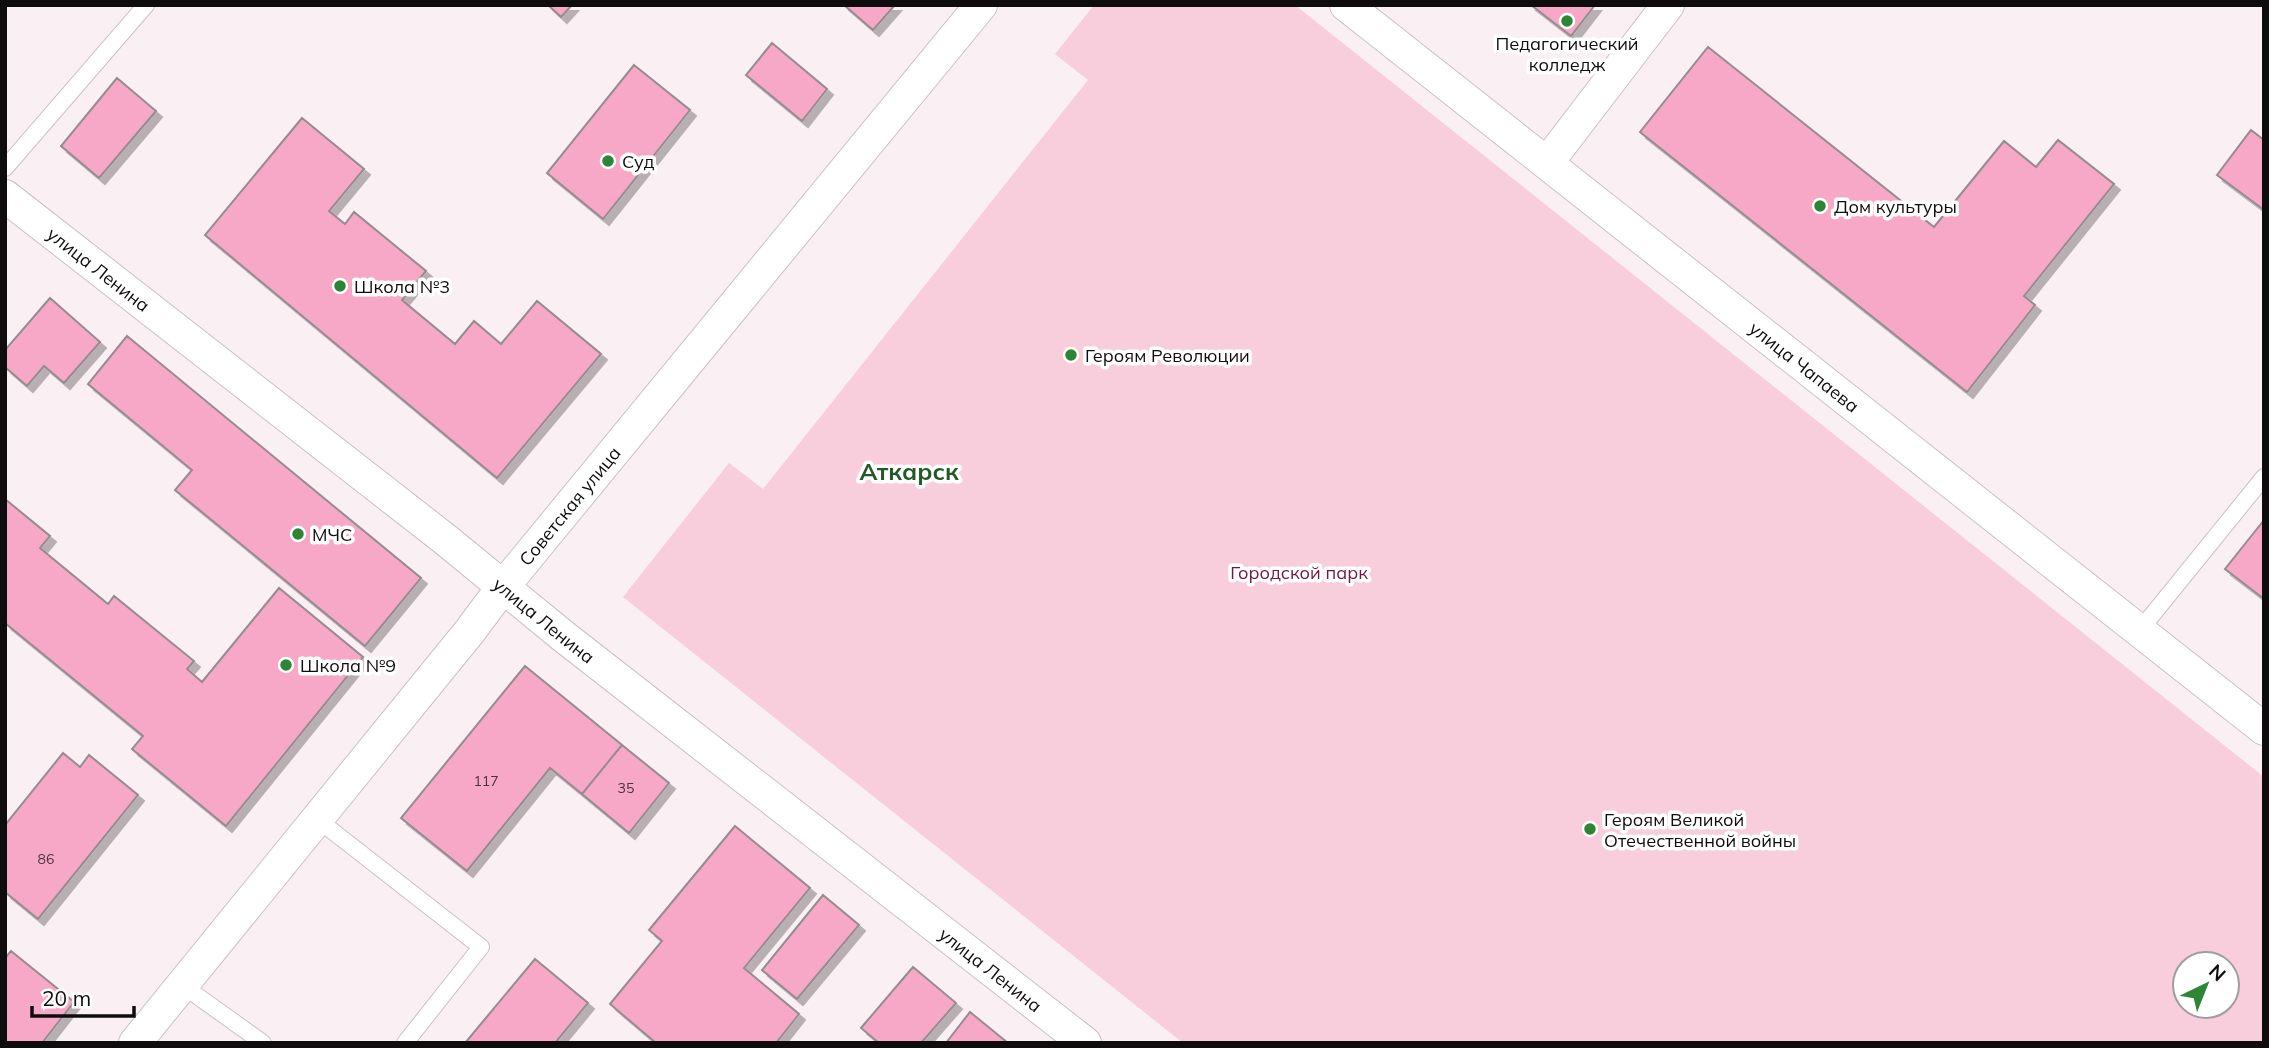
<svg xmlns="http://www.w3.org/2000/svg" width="2269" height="1048" font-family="Mulish,sans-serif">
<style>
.green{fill:#f8cddc;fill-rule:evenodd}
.building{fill:#f8a8c7;stroke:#968c90;stroke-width:2;filter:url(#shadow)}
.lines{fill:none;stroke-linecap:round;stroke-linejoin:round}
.lane-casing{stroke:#cbc0c4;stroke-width:18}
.street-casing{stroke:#cbc0c4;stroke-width:34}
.lane{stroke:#fff;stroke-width:16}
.street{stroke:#fff;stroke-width:32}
.poi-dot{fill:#2d8636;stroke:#fff;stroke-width:2.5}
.labels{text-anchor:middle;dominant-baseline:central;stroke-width:7;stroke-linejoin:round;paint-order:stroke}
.number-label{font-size:14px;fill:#49333c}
.poi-label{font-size:18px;fill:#0f0c0d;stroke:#fff;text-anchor:start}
.street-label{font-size:18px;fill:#0f0c0d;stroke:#fff}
.park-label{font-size:18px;fill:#6f1944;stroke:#fff}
.district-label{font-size:24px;font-weight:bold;fill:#225926;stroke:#fff}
</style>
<defs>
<filter id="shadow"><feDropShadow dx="6" dy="6" stdDeviation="0" flood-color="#0004"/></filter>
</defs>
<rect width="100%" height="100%" fill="#faeff2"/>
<path class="green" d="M1094 5H1295L2264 777V1043H1183L623 597 729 463 763 489 1088 80 1055 54ZM2185 964H2227V1006H2185Z"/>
<path class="building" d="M548 5H572L561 17Z
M844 5H895L873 30Z
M1531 5H1595L1571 36Z
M772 43 827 89 802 121 746 75Z
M1708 47 1934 227 2004 141 2036 167 2058 140 2114 184 2024 296 2035 305 1967 392 1640 132Z
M634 65 690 110 603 219 547 173Z
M117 78 156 111 99 178 61 146Z
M302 118 364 169 329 211 345 224 354 212 426 271 402 300 455 344 474 321 501 344 537 301 601 354 497 478 205 235Z
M2251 130 2264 140V210L2217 175Z
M50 298 100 342 64 383 44 366 27 386 5 367V350Z
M127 336 421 578 365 646 175 490 192 470 88 384Z
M5 499 50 536 40 548 108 604 114 596 194 661 187 669 202 682 279 588 363 657 226 826 132 749 143 736 5 623Z
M2264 520V599L2225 569Z
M525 666 622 745 582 794 550 768 467 871 401 818Z
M622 745 669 783 629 833 582 794Z
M63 753 80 767 89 755 138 795 38 919 5 892V825Z
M735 826 810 888 744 968 799 1014 776 1043H656L610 1004 662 941 649 930Z
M823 895 859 925 797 999 762 970Z
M11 951 74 1002 42 1043H5V958Z
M535 959 588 1003 555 1043H465Z
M913 967 956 1003 921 1043H879L861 1028Z
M970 1012 1008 1043H946Z"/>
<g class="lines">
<g class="lane-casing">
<path id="lane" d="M5 168 146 5
M2140 630 2264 477
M317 819 481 947 405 1043
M182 985 263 1043"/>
</g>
<g class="street-casing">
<g id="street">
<path id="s1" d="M1346 5 2264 729"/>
<path d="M1547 163 1668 5"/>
<path id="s2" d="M5 196 446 540 563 636 1085 1043"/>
<path id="s3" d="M135 1043 470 631 502 588 981 5"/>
</g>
</g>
<use href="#lane" class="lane"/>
<use href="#street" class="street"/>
</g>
<g class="poi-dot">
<circle cx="1567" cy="21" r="7"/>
<circle cx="608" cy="161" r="7"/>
<circle cx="1820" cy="206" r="7"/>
<circle cx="340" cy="286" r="7"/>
<circle cx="1071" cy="355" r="7"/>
<circle cx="298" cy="534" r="7"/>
<circle cx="286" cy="665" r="7"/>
<circle cx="1590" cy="829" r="7"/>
</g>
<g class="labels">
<g class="number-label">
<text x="486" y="781">117</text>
<text x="626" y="788">35</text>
<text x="46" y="859">86</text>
</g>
<g class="poi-label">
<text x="1567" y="43" text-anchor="middle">Педагогический<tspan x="1567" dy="21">колледж</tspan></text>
<text x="622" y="161">Суд</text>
<text x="1834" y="206">Дом культуры</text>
<text x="354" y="286">Школа №3</text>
<text x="1085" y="355">Героям Революции</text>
<text x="312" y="534">МЧС</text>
<text x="300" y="665">Школа №9</text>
<text x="1604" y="819">Героям Великой<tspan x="1604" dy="21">Отечественной войны</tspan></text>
</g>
<g class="street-label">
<text stroke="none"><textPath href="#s2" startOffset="119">улица Ленина</textPath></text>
<text stroke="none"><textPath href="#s1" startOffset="584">улица Чапаева</textPath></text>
<text stroke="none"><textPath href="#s3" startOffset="691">Советская улица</textPath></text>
<text stroke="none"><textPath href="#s2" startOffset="686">улица Ленина</textPath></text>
<text stroke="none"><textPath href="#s2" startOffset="1253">улица Ленина</textPath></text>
</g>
<g class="park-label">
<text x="1299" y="572">Городской парк</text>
</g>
<g class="district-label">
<text x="909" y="471">Аткарск</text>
</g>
</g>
<rect width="2269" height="1048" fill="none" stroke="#0f0c0d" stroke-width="14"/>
<g transform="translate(2206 985) rotate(43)"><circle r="33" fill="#ffffff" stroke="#9f9e9e" stroke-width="2"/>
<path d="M0-5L12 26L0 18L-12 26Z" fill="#2d8636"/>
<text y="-10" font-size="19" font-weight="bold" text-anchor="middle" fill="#0f0c0d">N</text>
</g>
<path d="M32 1006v10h102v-10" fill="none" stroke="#0f0c0d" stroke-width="3.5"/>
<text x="42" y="1006" font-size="21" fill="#0f0c0d" stroke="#ffffff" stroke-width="5" paint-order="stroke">20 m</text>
</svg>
